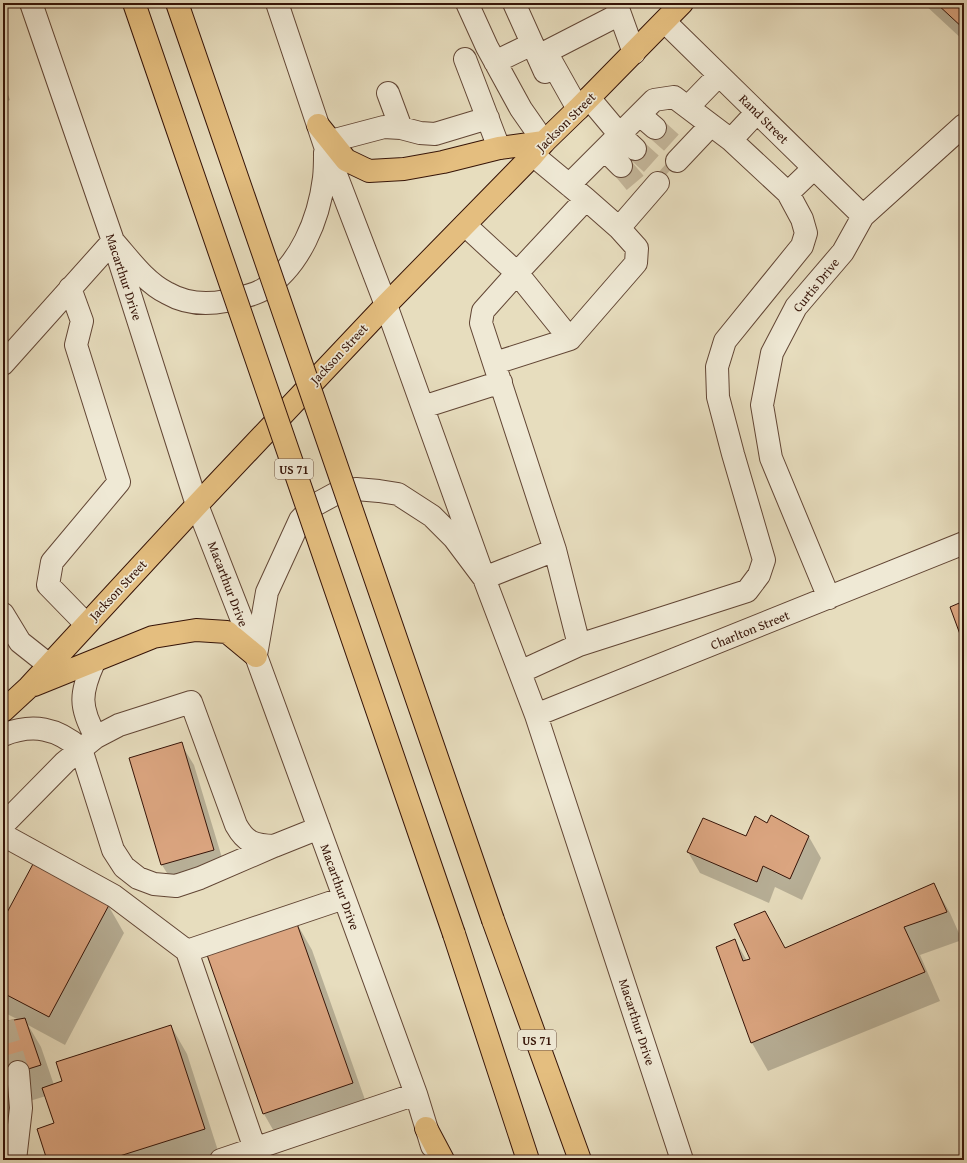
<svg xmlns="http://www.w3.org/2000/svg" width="967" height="1163" font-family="'Gentium Book Plus',serif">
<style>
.shadow{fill:#0003}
.building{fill:#dba580;stroke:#351307}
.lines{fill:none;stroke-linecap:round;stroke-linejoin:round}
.minor-tunnel{stroke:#c3b599;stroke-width:22;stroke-dasharray:22 11;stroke-linecap:butt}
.minor-casing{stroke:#624635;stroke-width:24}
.major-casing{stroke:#351307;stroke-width:24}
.highway-casing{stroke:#351307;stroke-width:24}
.minor{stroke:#efe9d5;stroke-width:22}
.major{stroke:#e4be7f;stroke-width:22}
.highway{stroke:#e4be7f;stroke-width:22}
.highway-bridge-casing{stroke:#351307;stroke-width:24;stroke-linecap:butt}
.highway-bridge{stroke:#e4be7f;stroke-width:22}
.labels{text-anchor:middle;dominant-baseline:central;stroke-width:3.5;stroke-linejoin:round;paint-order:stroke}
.shield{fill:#efe9d5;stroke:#6d5345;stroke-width:1}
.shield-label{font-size:12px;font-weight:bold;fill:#351307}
.street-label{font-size:13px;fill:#351307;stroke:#efe9d5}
</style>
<rect width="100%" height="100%" fill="#e7ddbe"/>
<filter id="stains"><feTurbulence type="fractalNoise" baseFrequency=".005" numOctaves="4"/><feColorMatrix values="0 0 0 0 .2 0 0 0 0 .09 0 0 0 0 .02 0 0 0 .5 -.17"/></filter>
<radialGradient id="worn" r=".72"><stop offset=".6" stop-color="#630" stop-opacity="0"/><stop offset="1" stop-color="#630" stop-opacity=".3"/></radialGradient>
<path class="shadow" d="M923 3H964V41Z
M3 81 10 100 3 103Z
M181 744 194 765 226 871 175 886 162 865 130 759Z
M767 824 809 837 821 858 802 900 775 887 769 903 700 873 688 852 747 837Z
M934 885 950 913 962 940 920 955 940 1001 768 1071 752 1043 717 948 735 940 747 961 751 960 765 912 785 949Z
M108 905 124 933 65 1045 28 1025 41 1047 54 1085 171 1026 187 1054 220 1157 210 1160H48L55 1124 46 1096 10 1107 13 1160H3V1023L19 1020 3 1012V922Z
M296 922 312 950 369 1111 280 1142 264 1114 207 953Z"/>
<path class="building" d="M936 3H964V29Z
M964 601V636L961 637 950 607Z
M182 742 214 850 161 865 129 758Z
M771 815 809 836 790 879 763 866 757 882 687 852 703 818 746 836 755 816 767 823Z
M33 864 109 905 49 1017 3 993V920Z
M934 883 947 912 904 927 925 972 751 1043 716 947 735 939 743 961 750 959 734 924 765 911 785 948Z
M296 921 353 1083 263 1114 206 952Z
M25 1018 41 1065 3 1077V1022Z
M171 1025 205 1129 107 1160H47L37 1129 54 1123 42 1088 62 1081 56 1062Z"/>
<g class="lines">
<path class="minor-tunnel" d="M655 128 674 145
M635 149 665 176
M621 166 637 185
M3 1022 18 1072"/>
<g class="minor-casing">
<path id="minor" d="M31 3 113 241 197 505 256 656 416 1094 432 1146
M277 3 325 146 386 305 484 578 536 715 682 1160
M467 3 487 47 521 109 544 142
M514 3 545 72
M616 3 634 53
M665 22 863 216
M465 59 499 148
M495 62 532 44
M388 93 401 128
M589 98 620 135 635 149
M688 107 719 75
M578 109 546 52 620 14
M757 112 731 140 788 193 814 168
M640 115 655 128
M331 141 384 127 401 128 420 133 435 134 488 118
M605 150 621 166
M677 161 711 125
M569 185 654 100 674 97 731 140
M465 225 517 273 570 339 636 263 637 248 619 228 586 199
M619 228 658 183
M70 288 82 321 76 345 119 482 52 562 48 585 86 624
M495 363 570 339
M3 364 113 241C129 259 145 282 167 293 186 304 206 305 226 301 238 298 253 296 264 289 300 266 319 219 324 178 325 170 325 161 325 153
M423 407 501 382
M829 598 771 458 762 405 772 353 796 307 843 252 863 216 964 125
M3 614 20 642 49 665
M579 645 747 591 759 575 764 560 733 454 718 397 717 367 725 341 802 246 806 233 802 219 788 193
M256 655 267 592 300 520 313 506 335 494 356 489 379 491 398 494 432 516 454 538 484 578 555 550
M94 662C80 693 79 707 96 737
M520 672 579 645 555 550 481 323 483 311 517 273 586 199 533 155
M536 715 964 543
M3 735C33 723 57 728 81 749L113 850 124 867 138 878 154 884 176 886 200 878 274 846 319 828
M3 825 65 762 96 737 119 725 191 702 236 825C246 843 254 845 274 846
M3 835 114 896 187 951 255 1149
M187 951 344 898
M15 1160 21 1108 18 1072
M221 1160 416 1094"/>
</g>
<g class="major-casing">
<path id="major" d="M318 125 346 160 369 171 404 169 443 162 499 148 544 142
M34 685 153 637 196 630 227 632 256 656
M3 711 29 687 197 505 386 305 533 155 544 142 578 109 682 3"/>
</g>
<g class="highway-casing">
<path id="highway" d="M493 920 580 1160
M454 934 528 1160
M426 1128 443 1160"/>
</g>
<use href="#minor" class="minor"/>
<use href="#major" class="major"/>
<use href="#highway" class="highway"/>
<g class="highway-bridge-casing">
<path id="highway-bridge" d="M134 3 454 934
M177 3 493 920"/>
</g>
<use href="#highway-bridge" class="highway-bridge"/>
</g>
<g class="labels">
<g class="shield">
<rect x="275" y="459" width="38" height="20" rx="3"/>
<rect x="518" y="1030" width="38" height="20" rx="3"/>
</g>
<g class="shield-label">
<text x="294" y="469">US 71</text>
<text x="537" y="1040">US 71</text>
</g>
<g class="street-label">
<text transform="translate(764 119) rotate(45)">Rand Street</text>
<text transform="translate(566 122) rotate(-45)">Jackson Street</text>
<text transform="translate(124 277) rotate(72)">Macarthur Drive</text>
<text transform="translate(816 285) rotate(-51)">Curtis Drive</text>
<text transform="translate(339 354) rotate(-47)">Jackson Street</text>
<text transform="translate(228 584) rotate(69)">Macarthur Drive</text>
<text transform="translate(118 590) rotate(-47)">Jackson Street</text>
<text transform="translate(750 630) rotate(-22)">Charlton Street</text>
<text transform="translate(340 887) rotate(70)">Macarthur Drive</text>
<text transform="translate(637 1022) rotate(72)">Macarthur Drive</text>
</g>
</g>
<rect width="967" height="1163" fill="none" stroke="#e7ddbe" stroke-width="16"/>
<rect x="4" y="4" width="959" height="1155" fill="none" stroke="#351307" stroke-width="2"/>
<rect x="8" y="8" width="951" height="1147" fill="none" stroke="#351307"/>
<rect width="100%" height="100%" filter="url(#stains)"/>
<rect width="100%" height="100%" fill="url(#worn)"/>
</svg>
